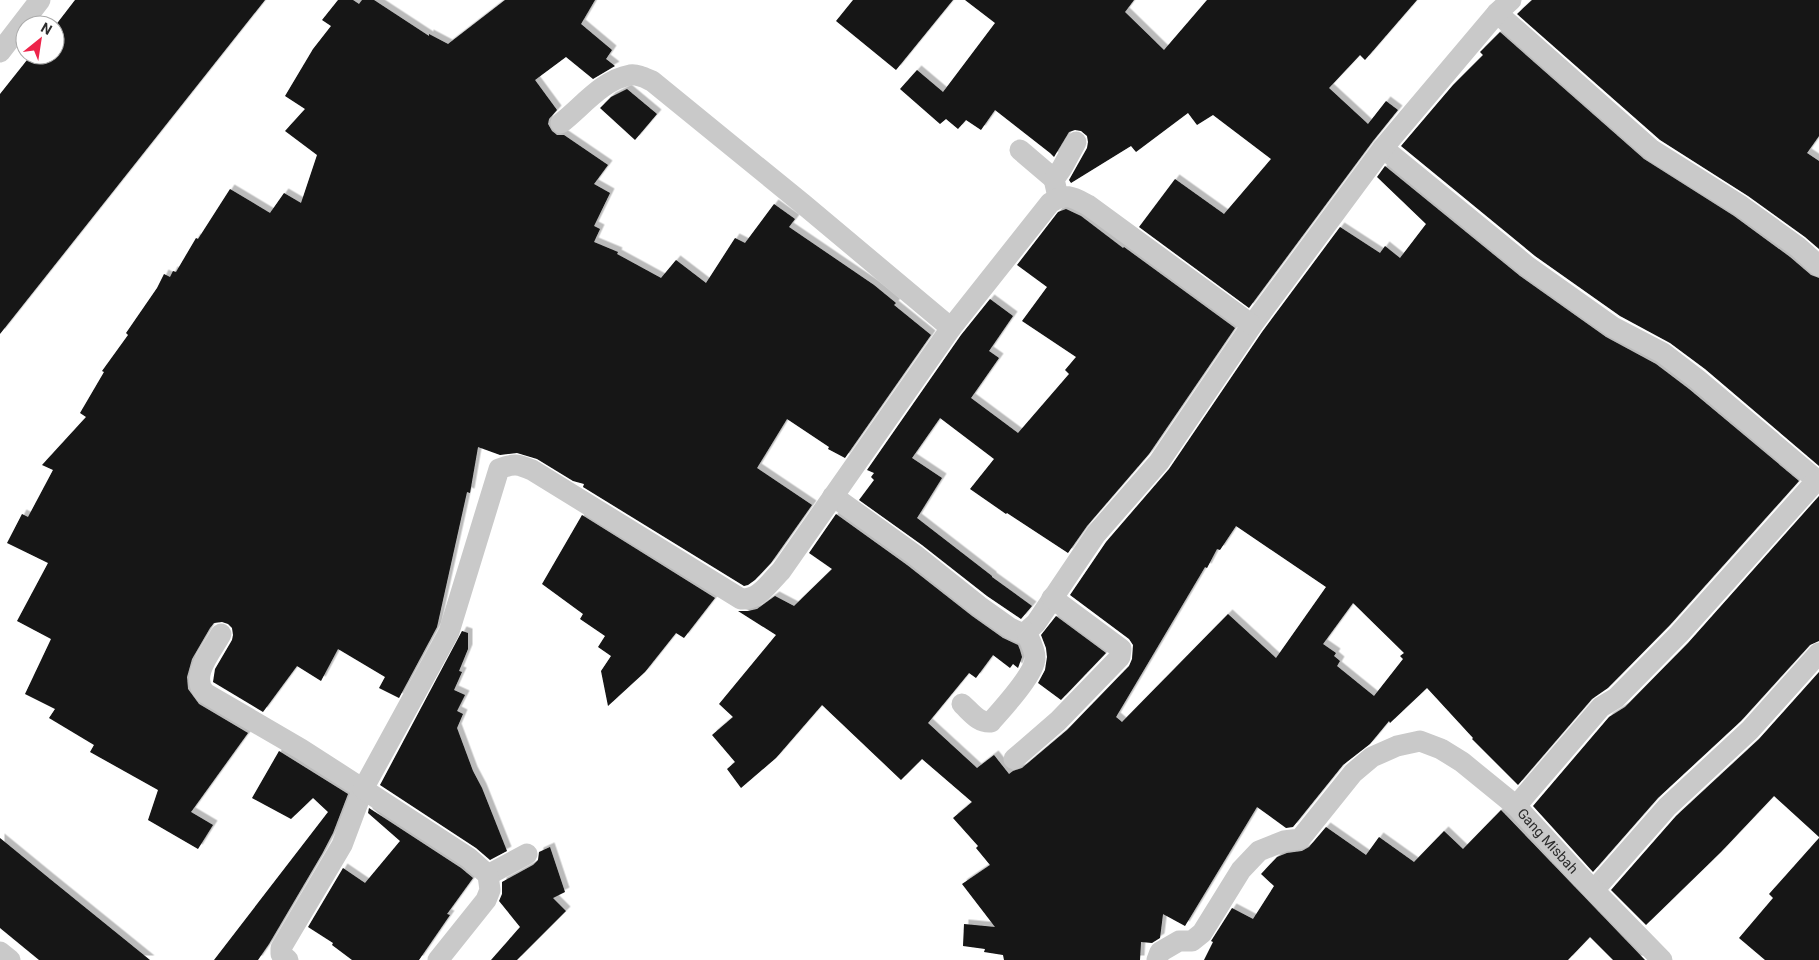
<svg xmlns="http://www.w3.org/2000/svg" width="1819" height="960" font-family="Roboto,sans-serif">
<style>
.building{fill:#131313;fill-rule:evenodd;filter:url(#shadow)}
.lines{fill:none;stroke-linecap:round;stroke-linejoin:round}
.minor{stroke:#c9c9c9;stroke-width:21}
.labels{text-anchor:middle;dominant-baseline:central;stroke-width:5;stroke-linejoin:round;paint-order:stroke}
.street-label{font-size:14px;fill:#2c2c2c;stroke:#fff}
</style>
<defs>
<filter id="shadow"><feDropShadow dx="4.5" dy="-4.5" stdDeviation="0" flood-color="#0004"/></filter>
</defs>
<rect width="100%" height="100%" fill="#fff"/>
<path class="building" d="M75 0H265L0 334V94L31 55H55V26Z
M338 0H353L359 4 362 0H374L429 36V34L448 44 505 0H595L581 24 612 50 606 59 615 66 593 79 566 57 535 80 557 110 549 119 548 124 552 131 557 135H564L608 165 594 184 610 193 594 226 600 229 594 242 618 252 617 254 661 278 676 260 706 283 735 238 745 243 774 204 795 219 789 227 874 285 896 303 894 305 931 335 845 458 828 449 829 447 787 419 757 468 812 505 771 563 755 580 748 585 744 586 583 487 584 484 573 481 537 459 517 453 500 455 478 447 470 493 467 492 437 627 399 698 379 688 385 677 338 649 321 681 297 666 263 712 213 682 215 669 232 640 233 635 232 628 228 624 222 622 214 623 210 628 192 659 187 677 188 689 199 704 248 733 191 812 213 825 198 849 148 820 158 790 90 752 94 745 49 718 55 709 25 694 51 639 17 621 48 563 7 543 22 514 28 517 53 470 42 465 86 417 80 413 104 372 102 371 128 335 126 333 157 288 164 274 170 277 173 271 176 272 196 238 198 239 230 189 270 213 284 193 301 203 317 155 285 131 305 109 285 96 313 49 331 26 322 20Z
M853 0H953L896 70 836 21Z
M965 0H1134L1125 12 1164 50 1207 0H1417L1365 60 1360 55 1329 88 1368 124 1386 101 1398 110 1373 141 1249 308 1139 227 1175 179 1224 214 1271 159 1213 115 1197 125 1188 113 1136 152 1131 146 1071 183 1069 180 1087 148 1088 142 1087 136 1081 131 1075 130 1069 132 1054 157 1050 153 995 110 981 130 966 120 958 129 946 119 940 124 900 89 917 70 943 92 995 23Z
M1532 0H1819V136L1807 153 1819 161V249L1805 237 1748 196 1660 140 1517 14Z
M1500 32 1644 159 1734 216 1790 257 1811 275 1819 278V466L1705 369 1670 343 1620 316 1535 256 1401 146 1453 85 1483 55 1480 52Z
M627 89 657 114 635 140 600 108 611 97Z
M1385 166 1520 276 1606 337 1656 364 1689 389 1799 481 1670 625 1608 688 1592 699 1518 785 1472 739 1473 738 1427 688 1390 723 1389 721 1370 744 1343 765 1293 827 1286 828 1257 807 1185 926 1163 914 1160 938 1152 943 1141 942 1140 960H1004L1003 955 984 952 985 949 963 946 964 924 995 927 962 884 990 865 976 848 978 846 953 818 972 802 922 759 901 780 822 705 776 758 741 788 727 769 735 762 712 735 733 717 719 704 776 635 738 611H748L757 609 775 596 794 606 832 569 809 553 836 514 907 565 972 616 1003 638 1018 645 1020 650 1022 657 1018 668 1013 664 1010 668 993 655 976 678 969 673 928 723 977 768 994 755 1009 774 1013 771 1022 768 1067 730 1129 666 1132 659 1133 645 1129 639 1070 595 1106 542 1169 469 1262 332 1340 227 1380 253 1385 246 1400 258 1426 224 1377 177ZM1236 526 1326 587 1276 658 1228 614 1122 722 1116 717 1205 567 1207 568 1217 549 1220 550ZM1353 603 1404 653 1400 656 1403 659 1374 696 1337 666 1340 661 1334 656 1336 653 1323 644Z
M1066 209 1081 216 1123 248 1124 247 1235 328 1149 454 1087 526 1068 553 1007 513 1006 514 970 489 994 459 940 418 912 458 942 478 917 518 992 576V577L1032 606 1021 619 987 596 922 545 859 500 874 480 871 477 874 473 867 470 961 335 990 299 1013 316 989 351 999 358 971 398 1018 433 1069 374 1065 370 1076 357 1022 321 1047 287 1017 265 1058 212Z
M1819 496V641L1810 645 1741 721 1658 798 1593 872 1533 806 1609 717 1625 707 1688 643Z
M582 515 715 598 684 638 676 633 645 672 608 706 601 671 611 656 598 647 605 636 580 619 583 614 542 584Z
M1056 616 1106 653 1061 700 1038 683 1045 670 1047 657 1046 648 1041 635Z
M462 631 468 633V649L459 671 462 672 454 690 465 695 457 711 463 714 457 728 473 771 482 788 507 851 490 860 476 848 380 785Z
M1819 672V837L1774 796 1721 852 1646 925 1611 890 1676 816 1759 739Z
M279 751 348 794 333 833 322 854 269 944 258 960H214L328 812 313 798 291 819 252 798Z
M369 808 461 868 473 878 447 914 450 915 419 960H352L332 945 333 943 308 927 343 868 365 883 400 841 368 813Z
M1501 810 1645 960H1613L1590 937 1568 960H1204L1213 942 1211 941 1232 908 1253 919 1274 886 1261 874 1277 857 1287 853 1302 851 1309 847 1326 827 1366 855 1379 837 1414 862 1444 831 1463 849Z
M0 838 50 879 150 960H39L0 928Z
M1819 838V960H1765L1739 938 1773 898 1769 894Z
M550 847 565 892 553 898 566 911 517 960H491L520 927 499 901 502 894V882L533 865 538 860 539 852Z"/>
<g class="lines">
<g class="minor">
<path d="M1497 13 1652 150 1741 206 1798 247 1819 266"/>
<path d="M0 52 40 0"/>
<path d="M561 123C582 107 602 80 630 75 638 74 645 78 652 81L803 204 951 328"/>
<path d="M1383 148 1527 266 1613 327 1663 353 1697 379 1819 482"/>
<path d="M1020 150 1054 179"/>
<path d="M1058 197 1054 179 1062 168 1076 142"/>
<path d="M833 496 915 555 979 606 1010 628 1021 633 1026 632 1036 623 1096 534 1159 462 1252 325 1383 148 1497 13 1511 0"/>
<path d="M221 634C212 651 189 676 205 693L301 749 363 789 342 845 281 948V954L288 960"/>
<path d="M962 704C971 712 978 723 991 722 1002 709 1035 674 1035 658 1035 649 1030 641 1026 632"/>
<path d="M1014 759 1058 721 1120 657 1121 649 1052 598"/>
<path d="M1516 806 1601 707 1616 698 1679 634 1817 480"/>
<path d="M488 875 527 854"/>
<path d="M1594 890 1667 807 1750 730 1819 653"/>
<path d="M0 952 10 960"/>
<path d="M438 960 486 900 490 890 488 875 469 858 363 789 449 632 499 469C514 463 518 464 532 470L741 599C759 600 769 583 781 571L951 328 1050 203C1065 192 1073 197 1088 205L1252 325"/>
<path id="s1" d="M1157 960 1160 952 1179 941H1192L1202 933 1241 870 1259 851 1284 841 1300 839 1353 773 1372 757 1397 746 1420 741 1441 749 1462 762 1516 806 1580 876 1662 960"/>
</g>
</g>
<g class="labels">
<g class="street-label">
<text stroke="none"><textPath href="#s1" startOffset="524">Gang Misbah</textPath></text>
</g>
</g>
<g transform="translate(40 40) rotate(30)"><circle r="24" fill="#ffffff" stroke="#ababab"/>
<path d="M0-4L9 19L0 12L-9 19Z" fill="#ed244a"/>
<text y="-8" font-size="14" font-weight="bold" text-anchor="middle" fill="#2c2c2c">N</text>
</g>
</svg>
